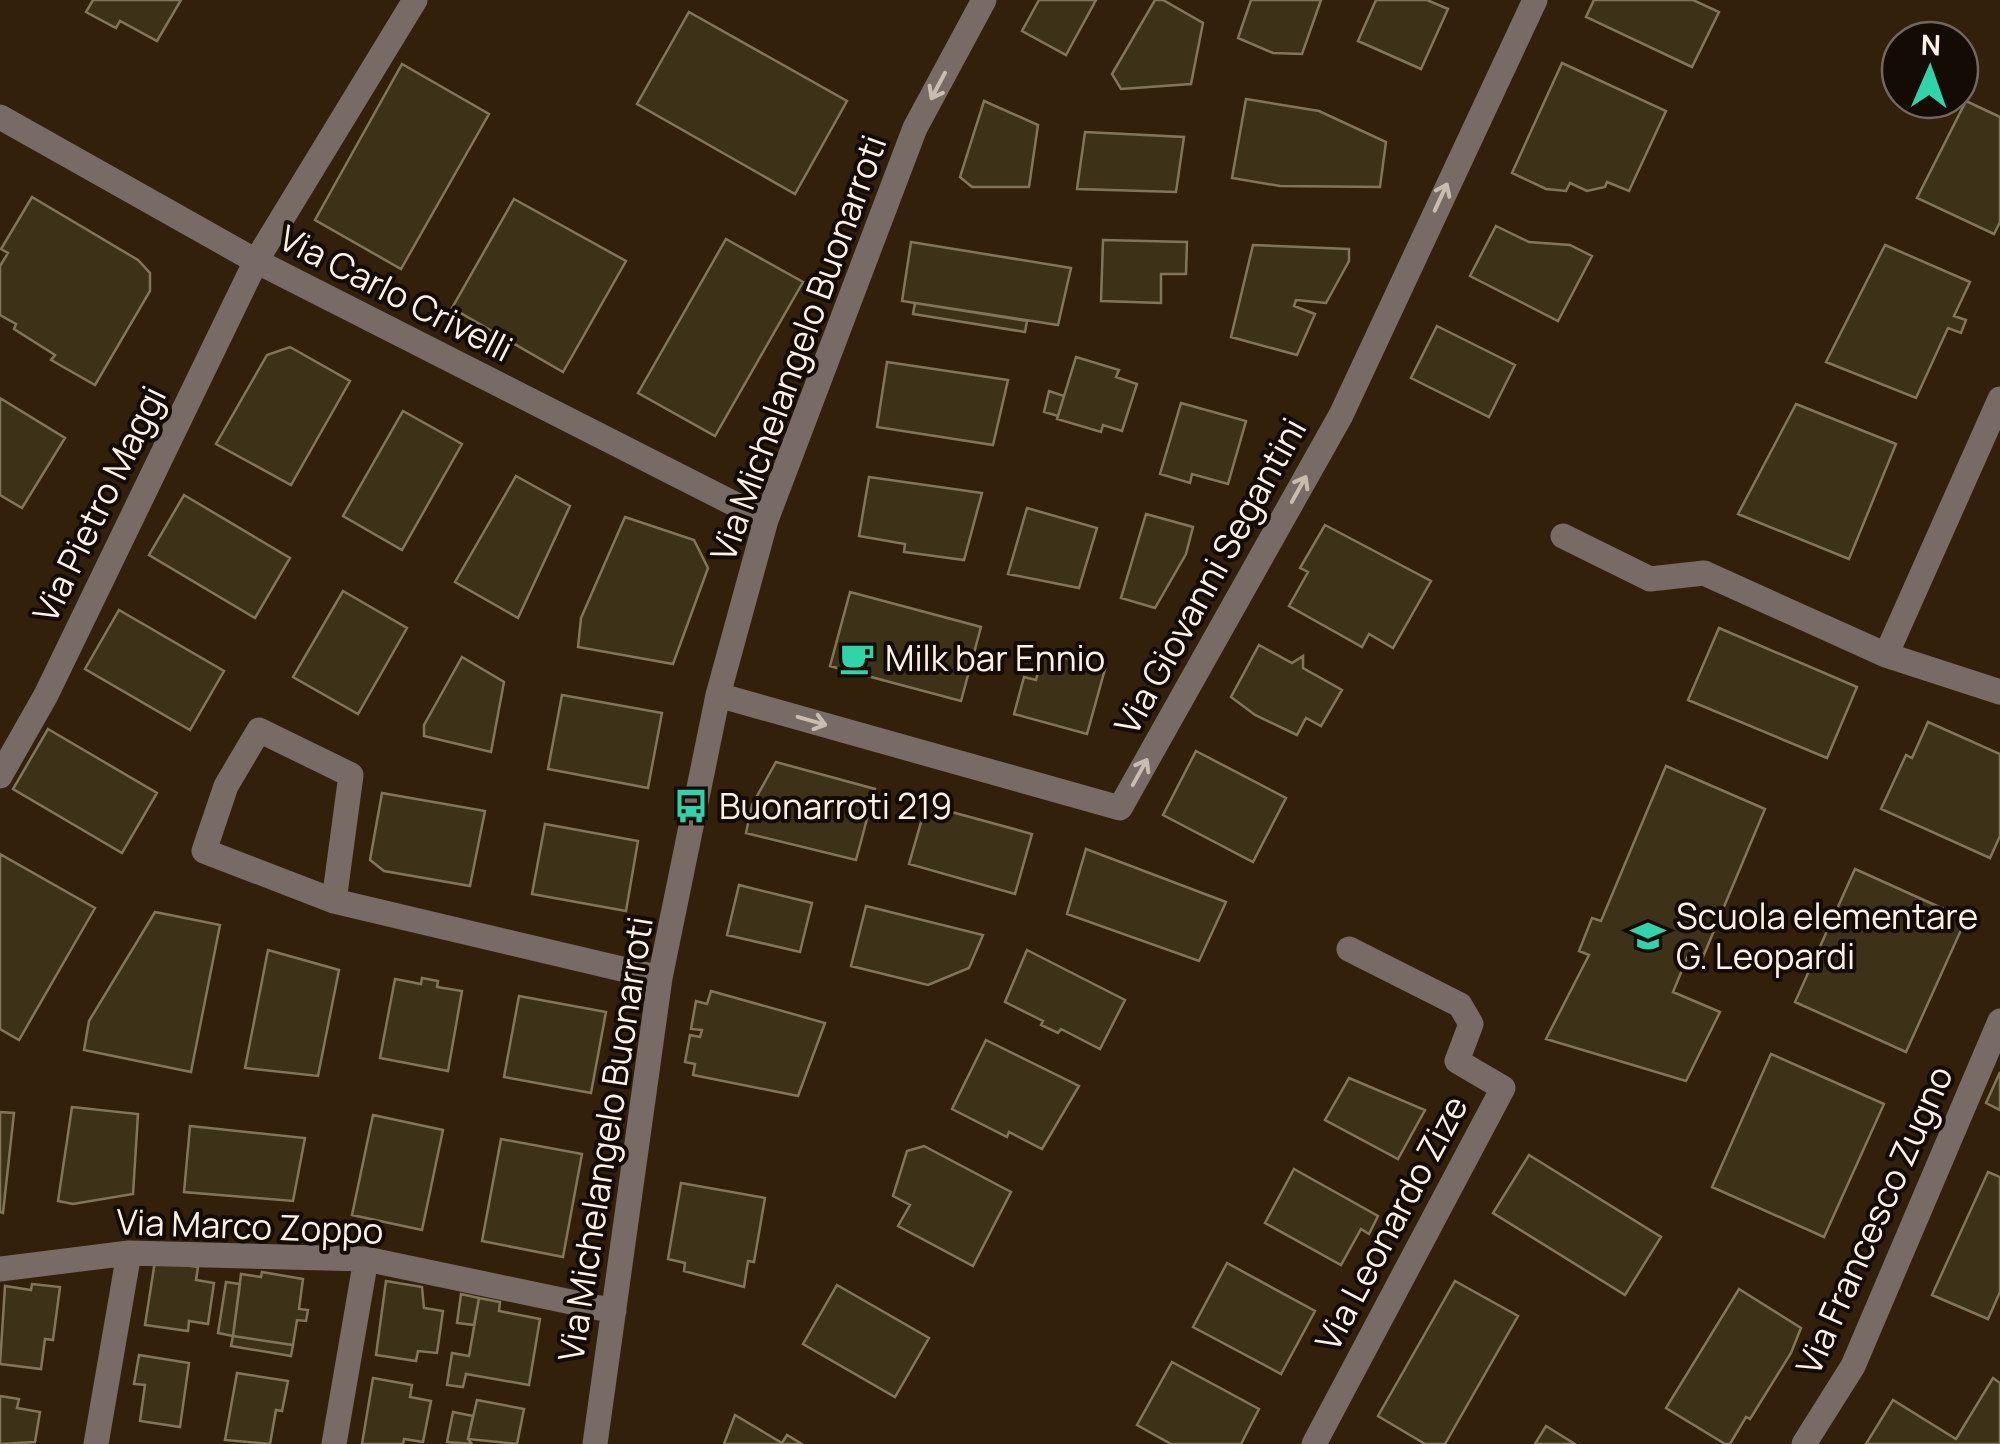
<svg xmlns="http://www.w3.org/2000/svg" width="2000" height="1444" font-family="Manrope,sans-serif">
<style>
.building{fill:#3d3217;stroke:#82765a;stroke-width:2.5}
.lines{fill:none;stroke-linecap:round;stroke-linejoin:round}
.street{stroke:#786a64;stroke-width:25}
.oneway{stroke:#c9bcb1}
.labels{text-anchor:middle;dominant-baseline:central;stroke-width:8;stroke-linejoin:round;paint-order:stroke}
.street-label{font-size:35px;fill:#fff2e5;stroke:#130b04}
.poi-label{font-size:35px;fill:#fff2e5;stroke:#130b04;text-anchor:start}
</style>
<rect width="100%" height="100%" fill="#32200a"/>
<path class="building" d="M93 0H181L157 41 120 21 116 28 86 12Z
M1039 0H1096L1066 55 1022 31Z
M1155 0H1163L1203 23 1191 84 1121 89 1112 74Z
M1251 0H1321L1302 54 1273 53 1238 38Z
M1376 0H1427L1448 9 1421 69 1358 41Z
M1594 0H1693L1719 12 1692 67 1586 17Z
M689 12 847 101 795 194 637 104Z
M1562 63 1666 111 1629 191 1607 182 1605 187 1587 191 1570 183 1566 191 1546 189 1512 173Z
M402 64 489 114 401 269 315 220Z
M1246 99 1319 111 1386 142 1380 187 1280 186 1232 178Z
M984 101 1038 125 1029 187H972L960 177Z
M1966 101 2000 117V222L1994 234 1917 198Z
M1085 132 1184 137 1176 192 1077 189Z
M32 197 138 260 150 273V291L95 385 51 360 55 355 14 329 16 324 0 315V266L8 253 1 249Z
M514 199 626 261 563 372 452 308Z
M1496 226 1529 242 1570 245 1592 256 1558 321 1470 276Z
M726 239 803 282 715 436 638 393Z
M1103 240 1187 242 1186 274H1161V303L1101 301Z
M911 242 1071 268 1058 325 902 301Z
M1253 245 1349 249V261L1326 303 1296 300 1294 306 1315 314 1297 355 1231 337Z
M1885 245 1970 282 1954 316 1966 320 1961 333 1948 328 1916 398 1826 362Z
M915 303 1027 321 1025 332 913 314Z
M1437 326 1515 365 1489 417 1411 378Z
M290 347 350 381 291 485 216 444 267 355Z
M1076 357 1119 370 1116 377 1137 384 1122 431 1103 425 1101 432 1057 419Z
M887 362 1008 380 993 445 877 427Z
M1049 391 1064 396 1058 416 1044 412Z
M0 398 65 438 22 508 0 495Z
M1181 403 1246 421 1228 484 1192 474 1190 483 1160 474Z
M1796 404 1896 444 1849 559 1738 514Z
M403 411 462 444 402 550 343 516Z
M516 476 570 506 518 618 455 582Z
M869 477 982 493 964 560 904 552 905 544 859 536Z
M184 495 290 558 255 618 149 555Z
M1027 508 1097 528 1079 588 1008 574Z
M1146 514 1193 527 1186 554 1155 608 1121 598Z
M625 517 694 540 708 568 673 664 578 647 581 618Z
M1325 525 1431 581 1393 648 1369 634 1362 647 1289 606 1308 572 1300 568Z
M343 591 407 628 358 714 293 677Z
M850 592 981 627 961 701 830 666Z
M119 610 224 671 190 730 85 669Z
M1719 628 1857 687 1827 758 1688 700Z
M1259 645 1292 663 1303 656V668L1342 690 1321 726 1306 718 1297 735 1255 715 1231 697Z
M1043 652 1105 669 1087 734 1014 714 1024 677 1036 680Z
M462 657 504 682 491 752 424 736V725Z
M562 695 662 713 648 788 548 769Z
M1928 722 2000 754V836L1990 858 1881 809 1906 755 1912 758Z
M48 729 157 793 122 853 13 789Z
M1196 751 1286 798 1253 862 1163 815Z
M776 762 875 789 856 860 746 833 752 805Z
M1666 766 1765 809 1700 964 1687 958 1673 992 1720 1012 1686 1081 1546 1039 1589 955 1579 951 1592 918 1601 921Z
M382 793 485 811 470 886 384 871 370 860Z
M926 805 1032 834 1015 894 909 864Z
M545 824 638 841 626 911 532 894Z
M1086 849 1226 902 1199 961 1067 914Z
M0 854 95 908 19 1040 0 1029Z
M1855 869 1966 919 1906 1052 1795 1002Z
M739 885 812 903 800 952 727 935Z
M866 906 983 935 969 968 928 985 851 966Z
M155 912 220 925 191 1072 84 1050 89 1021Z
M268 950 339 970 318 1076 245 1068Z
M1027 950 1125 1000 1100 1049 1061 1029 1058 1033 1041 1025 1043 1021 1005 1002Z
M422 978 438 981 437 987 462 991 448 1071 380 1058 395 979 421 984Z
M711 991 825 1023 798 1096 693 1075 695 1064 685 1062 690 1035 700 1037 702 1030 691 1029 696 1001 707 1004Z
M519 996 606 1012 591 1093 504 1077Z
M986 1040 1079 1086 1042 1149 1009 1132 1007 1137 952 1109Z
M1771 1054 1884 1104 1824 1237 1712 1187Z
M2000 1072V1110L1986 1103Z
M1349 1078 1425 1110 1398 1159 1325 1120Z
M72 1107 138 1114 133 1194 73 1204 58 1201Z
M0 1112 14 1113 3 1213 0 1212Z
M373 1115 443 1130 422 1230 352 1215Z
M190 1126 305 1138 293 1201 184 1192Z
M501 1139 582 1154 563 1257 482 1241Z
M924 1146 1011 1192 973 1266 898 1226 910 1205 893 1196 907 1151Z
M1529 1155 1661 1237 1625 1295 1493 1213Z
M1294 1169 1378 1216 1369 1234 1361 1229 1341 1265 1265 1223Z
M1988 1172 2000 1177V1292L1988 1319 1932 1295Z
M681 1183 765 1198 754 1262 748 1261 744 1287 684 1271 685 1263 668 1259Z
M155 1261 198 1267 196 1280 214 1283 208 1324 189 1321 188 1331 145 1325Z
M1227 1263 1315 1311 1281 1374 1193 1327Z
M262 1272 303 1279 299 1309 308 1310 306 1321 297 1320 293 1345 233 1336 241 1274 261 1277Z
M386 1281 422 1287 424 1308 443 1311 437 1353 418 1351 416 1361 376 1355Z
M1455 1281 1518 1316 1445 1444H1425L1378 1416Z
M226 1282 240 1284 233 1336 218 1333Z
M32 1284 60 1287 53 1340 45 1339 41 1369 0 1364 5 1286 31 1290Z
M837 1285 929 1338 895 1397 803 1344Z
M1739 1289 1801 1328 1791 1353 1750 1419 1746 1417 1730 1444H1725L1666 1408Z
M461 1294 479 1298 474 1325 457 1323Z
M479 1298 500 1302 499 1311 540 1319 529 1385 466 1374 463 1387 447 1385 452 1353 469 1356Z
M233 1336 293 1345 291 1356 231 1346Z
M139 1355 189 1363 180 1427 140 1421 145 1385 134 1384Z
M1172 1362 1259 1409 1241 1444H1171L1137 1425Z
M237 1373 288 1381 282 1411 276 1410 270 1444 225 1440Z
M373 1378 412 1385 410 1397 431 1401 423 1442 404 1439 403 1444H362Z
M1993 1378 2000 1383V1444H1866L1893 1400 1956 1439Z
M0 1396 19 1399 17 1408 40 1412 35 1442 0 1444Z
M477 1400 524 1409 517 1444 468 1439Z
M453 1412 473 1416 468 1439 472 1444 447 1442Z
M735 1415 782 1443 787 1435 802 1444H724Z
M1546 1426 1575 1444H1535Z"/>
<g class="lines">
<path class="street" d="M0 117 256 261 766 520
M1563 536 1650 579 1704 573 1886 655 2000 692
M1886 655 2000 399
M718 695 1120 808 1341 415 1535 0
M0 776 46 695 256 261 415 0
M334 901 351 775 259 730 226 786 204 851 334 901 660 978
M0 1269 129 1253 366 1259 614 1311
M96 1444 129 1253
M334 1444 366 1259
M595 1444 660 978 718 695 766 520 915 128 984 0
M1314 1444 1503 1088 1457 1061 1471 1024 1460 1005 1349 949
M1804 1444 1853 1366 2000 1021"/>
</g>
<defs><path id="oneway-shaft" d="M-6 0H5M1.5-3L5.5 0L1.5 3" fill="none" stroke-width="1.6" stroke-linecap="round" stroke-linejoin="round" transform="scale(2.5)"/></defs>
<g class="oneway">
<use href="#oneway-shaft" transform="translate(938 86) rotate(118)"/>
<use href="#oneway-shaft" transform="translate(1441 197) rotate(-65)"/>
<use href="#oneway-shaft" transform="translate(1299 489) rotate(-61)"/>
<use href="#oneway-shaft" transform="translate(812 721) rotate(16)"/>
<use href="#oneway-shaft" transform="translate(1140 772) rotate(-61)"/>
</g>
<defs>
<g id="cafe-bare" transform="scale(2.7)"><path d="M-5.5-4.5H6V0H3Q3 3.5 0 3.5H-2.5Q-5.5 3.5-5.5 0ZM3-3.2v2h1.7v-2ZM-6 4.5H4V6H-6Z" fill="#30d4aa" stroke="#130b04" stroke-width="2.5" paint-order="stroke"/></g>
<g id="bus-bare" transform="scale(2.7)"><path d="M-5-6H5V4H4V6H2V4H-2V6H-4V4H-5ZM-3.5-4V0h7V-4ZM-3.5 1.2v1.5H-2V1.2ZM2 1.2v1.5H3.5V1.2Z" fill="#30d4aa" stroke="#130b04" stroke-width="2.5" paint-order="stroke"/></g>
<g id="school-bare" transform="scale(2.7)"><path d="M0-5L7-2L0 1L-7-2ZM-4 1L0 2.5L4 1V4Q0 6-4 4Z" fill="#30d4aa" stroke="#130b04" stroke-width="2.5" paint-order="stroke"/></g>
</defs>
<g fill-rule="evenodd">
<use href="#cafe-bare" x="857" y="658"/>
<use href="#bus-bare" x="691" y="806"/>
<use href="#school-bare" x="1648" y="936"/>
</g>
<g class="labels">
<g class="street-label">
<text transform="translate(396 293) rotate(27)">Via Carlo Crivelli</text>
<text transform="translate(798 348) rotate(-70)">Via Michelangelo Buonarroti</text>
<text transform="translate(99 504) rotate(-64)">Via Pietro Maggi</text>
<text transform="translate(1210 576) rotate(-61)">Via Giovanni Segantini</text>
<text transform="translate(605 1139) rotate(-81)">Via Michelangelo Buonarroti</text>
<text transform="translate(1874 1220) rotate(-66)">Via Francesco Zugno</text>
<text transform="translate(1391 1223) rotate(-62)">Via Leonardo Zize</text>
<text transform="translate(250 1226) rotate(2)">Via Marco Zoppo</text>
</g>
<g class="poi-label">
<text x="885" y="658">Milk bar Ennio</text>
<text x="719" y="806">Buonarroti 219</text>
<text x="1676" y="916">Scuola elementare<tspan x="1676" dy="40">G. Leopardi</tspan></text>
</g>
</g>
<g transform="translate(1930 70) rotate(2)"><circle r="48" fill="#130b04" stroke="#71675e" stroke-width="2.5"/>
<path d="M0-8L18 38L0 25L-18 38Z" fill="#30d4aa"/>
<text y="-15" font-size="28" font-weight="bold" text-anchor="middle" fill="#fff2e5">N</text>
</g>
</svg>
